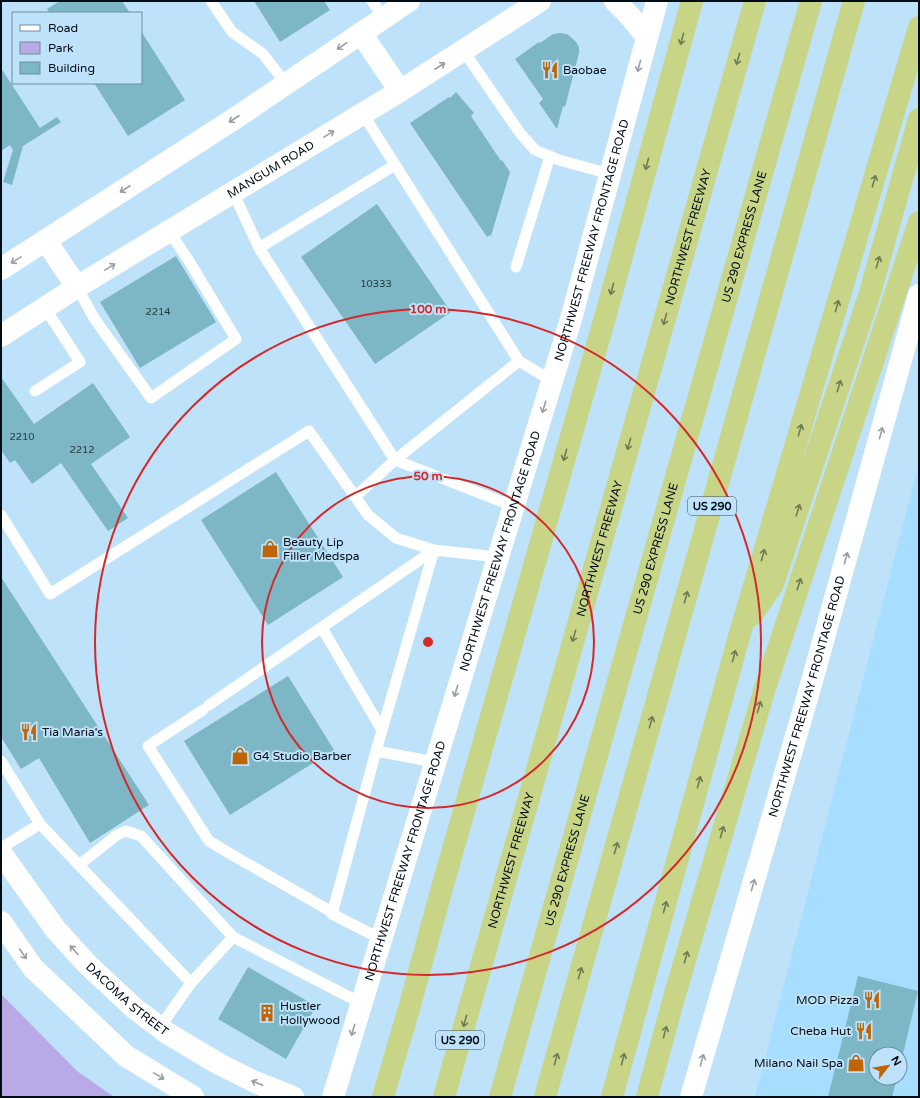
<svg xmlns="http://www.w3.org/2000/svg" width="920" height="1098" font-family="'Varela Round',sans-serif">
<style>
.built{fill:#a7ddff;fill-rule:evenodd}
.green{fill:#b9a9e6}
.building{fill:#7db6c5}
.lines{fill:none;stroke-linecap:round;stroke-linejoin:round}
.service{stroke:#fff;stroke-width:11}
.secondary{stroke:#fff;stroke-width:22}
.motorway{stroke:#c8d586;stroke-width:22}
.oneway{stroke:#6e7b54}
.oneway2{stroke:#999ea2}
.ring{fill:none;stroke:#d62828;stroke-width:2}
.labels{text-anchor:middle;dominant-baseline:central;stroke-width:4;stroke-linejoin:round;paint-order:stroke}
.number-label{font-size:10px;fill:#1f3742}
.shield{fill:#bde2f9;stroke:#394d5b;stroke-width:1}
.shield-label{font-size:11px;font-weight:bold;fill:#000d17}
.poi-label{font-size:12px;fill:#000d17;stroke:#bde2f9;text-anchor:start}
.street-label{font-size:12px;fill:#000d17;stroke:#bde2f9}
.centre{fill:#d62828;stroke:#bde2f9;stroke-width:2}
.ring-label{font-size:12px;text-anchor:middle;font-weight:bold;fill:#d62828;stroke:#bde2f9;stroke-width:4;stroke-linejoin:round;paint-order:stroke}
</style>
<rect width="100%" height="100%" fill="#bde2f9"/>
<path class="built" d="M919 463V1097H755ZM876 1054H900V1078H876Z"/>
<path class="green" d="M1 994 77 1071 114 1097H1Z"/>
<path class="building" d="M60 1H122L130 13H50L47 9Z
M254 1H324L330 10 280 42Z
M141 31 185 100 128 136 94 83H141Z
M560 33 567 34 572 38 576 42 579 47V53L565 107 563 106 557 129 539 103 543 99 515 59 539 42 540 43 553 34Z
M1 68 40 128 57 117 61 122 23 146 12 185 3 182 13 150 10 145 1 151Z
M456 92 474 113 471 116 501 161 502 160 510 172 491 236 490 235 487 237 410 123 449 97 450 98Z
M377 204 451 312 375 364 301 257Z
M176 256 216 322 140 368 100 302Z
M1 377 34 424 93 383 130 437 91 464 128 518 108 531 61 463 32 484 15 460 10 463 1 450Z
M276 472 343 577 268 625 201 520Z
M1 577 149 805 90 843 39 758 21 769 1 737Z
M288 676 334 750 230 815 184 741Z
M248 967 316 1006 286 1059 218 1019Z
M858 976 918 991 901 1062 900 1054H876V1078H897L892 1097H828Z"/>
<g class="lines">
<path class="service" d="M211 1 232 32 263 54 286 84
M372 1 384 18
M463 50 520 133 535 150 559 160 610 174
M363 114 519 361 552 381
M233 192 259 248 395 165
M259 248 395 460 513 506
M516 267 550 156
M77 287 94 318 151 398 236 339 189 261 169 231
M35 391 80 362 45 308
M355 497 395 460 519 361
M1 515 50 594 309 431 368 515 396 538 434 550 498 557
M322 628 382 730
M209 705 434 550
M203 710 148 746 209 841 229 853 332 912
M376 751 435 762
M1 761 40 824 191 983 233 937 361 1003
M1 848 40 824
M79 865 117 835 126 831 141 836 233 937
M381 939 332 914 376 751 434 550
M160 1027 191 983"/>
<g class="secondary">
<path d="M615 1 628 14 647 37"/>
<path d="M361 33 400 91"/>
<path d="M46 241 77 287"/>
<path d="M1 269 234 119 409 1"/>
<path id="s1" d="M1 336 77 287 400 91 540 1"/>
<path id="s2" d="M1 853 56 930 87 964 134 1008 167 1033 219 1064 255 1082 293 1097"/>
<path d="M1 922 33 968 126 1056 193 1097"/>
<path id="s3" d="M333 1097 571 319 657 1"/>
<path id="s4" d="M691 1097 812 681 919 295"/>
</g>
<g class="motorway">
<path d="M752 615 773 584 869 296 919 119"/>
<path d="M383 1097 410 1005 442 888 606 314 692 1"/>
<path id="s5" d="M444 1097 755 1"/>
<path id="s6" d="M500 1097 811 1"/>
<path d="M545 1097 854 1"/>
<path d="M612 1097 740 633 919 27"/>
<path d="M647 1097 675 994 764 691 919 222"/>
</g>
</g>
<defs><path id="oneway-shaft" d="M-6 0H5M1.5-3L5.5 0L1.5 3" fill="none" stroke-width="1.6" stroke-linecap="round" stroke-linejoin="round"/></defs>
<g class="oneway">
<use href="#oneway-shaft" transform="translate(682 39) rotate(105)"/>
<use href="#oneway-shaft" transform="translate(738 59) rotate(106)"/>
<use href="#oneway-shaft" transform="translate(647 164) rotate(105)"/>
<use href="#oneway-shaft" transform="translate(874 181) rotate(-74)"/>
<use href="#oneway-shaft" transform="translate(878 262) rotate(-74)"/>
<use href="#oneway-shaft" transform="translate(612 289) rotate(105)"/>
<use href="#oneway-shaft" transform="translate(837 306) rotate(-74)"/>
<use href="#oneway-shaft" transform="translate(665 319) rotate(106)"/>
<use href="#oneway-shaft" transform="translate(839 386) rotate(-72)"/>
<use href="#oneway-shaft" transform="translate(800 430) rotate(-74)"/>
<use href="#oneway-shaft" transform="translate(629 444) rotate(106)"/>
<use href="#oneway-shaft" transform="translate(565 455) rotate(106)"/>
<use href="#oneway-shaft" transform="translate(798 510) rotate(-72)"/>
<use href="#oneway-shaft" transform="translate(763 555) rotate(-74)"/>
<use href="#oneway-shaft" transform="translate(799 584) rotate(-72)"/>
<use href="#oneway-shaft" transform="translate(686 597) rotate(-74)"/>
<use href="#oneway-shaft" transform="translate(574 636) rotate(106)"/>
<use href="#oneway-shaft" transform="translate(734 656) rotate(-75)"/>
<use href="#oneway-shaft" transform="translate(759 707) rotate(-74)"/>
<use href="#oneway-shaft" transform="translate(651 722) rotate(-74)"/>
<use href="#oneway-shaft" transform="translate(699 782) rotate(-75)"/>
<use href="#oneway-shaft" transform="translate(722 832) rotate(-74)"/>
<use href="#oneway-shaft" transform="translate(616 848) rotate(-74)"/>
<use href="#oneway-shaft" transform="translate(665 907) rotate(-75)"/>
<use href="#oneway-shaft" transform="translate(686 957) rotate(-74)"/>
<use href="#oneway-shaft" transform="translate(580 973) rotate(-74)"/>
<use href="#oneway-shaft" transform="translate(465 1021) rotate(106)"/>
<use href="#oneway-shaft" transform="translate(665 1032) rotate(-75)"/>
<use href="#oneway-shaft" transform="translate(556 1059) rotate(-74)"/>
<use href="#oneway-shaft" transform="translate(623 1059) rotate(-75)"/>
</g>
<g class="oneway2">
<use href="#oneway-shaft" transform="translate(342 46) rotate(146)"/>
<use href="#oneway-shaft" transform="translate(440 66) rotate(-33)"/>
<use href="#oneway-shaft" transform="translate(639 66) rotate(105)"/>
<use href="#oneway-shaft" transform="translate(234 119) rotate(147)"/>
<use href="#oneway-shaft" transform="translate(329 134) rotate(-31)"/>
<use href="#oneway-shaft" transform="translate(125 189) rotate(147)"/>
<use href="#oneway-shaft" transform="translate(16 260) rotate(148)"/>
<use href="#oneway-shaft" transform="translate(110 267) rotate(-31)"/>
<use href="#oneway-shaft" transform="translate(544 407) rotate(107)"/>
<use href="#oneway-shaft" transform="translate(881 433) rotate(-75)"/>
<use href="#oneway-shaft" transform="translate(846 558) rotate(-75)"/>
<use href="#oneway-shaft" transform="translate(456 691) rotate(107)"/>
<use href="#oneway-shaft" transform="translate(753 885) rotate(-74)"/>
<use href="#oneway-shaft" transform="translate(74 950) rotate(-132)"/>
<use href="#oneway-shaft" transform="translate(23 954) rotate(56)"/>
<use href="#oneway-shaft" transform="translate(353 1030) rotate(107)"/>
<use href="#oneway-shaft" transform="translate(702 1060) rotate(-74)"/>
<use href="#oneway-shaft" transform="translate(159 1076) rotate(31)"/>
<use href="#oneway-shaft" transform="translate(257 1083) rotate(-157)"/>
</g>
<g class="ring">
<circle cx="428" cy="642" r="166"/>
<circle cx="428" cy="642" r="333"/>
</g>
<defs>
<g id="restaurant-bare" transform="scale(1.38)"><path d="M-5-6h1v4h1v-4h1v4h1v-4h1v5L-1.5 .5V6h-2V.5L-5-1ZM5-6V6H3V1.5H1.5Q1.5-4 5-6Z" fill="#be6507" stroke="#bde2f9" stroke-width="2.5" paint-order="stroke"/></g>
<g id="shop-bare" transform="scale(1.38)"><path d="M-5-2.5h2.3a2.7 3.5 0 0 1 5.4 0H5L5.5 6h-11ZM-1.5-2.5h3a1.5 2.3 0 0 0-3 0Z" fill="#be6507" stroke="#bde2f9" stroke-width="2.5" paint-order="stroke"/></g>
<g id="building-bare" transform="scale(1.38)"><path d="M-4-6H4V6H1V3H-1V6H-4ZM-2.5-4.3h1.7v1.8h-1.7ZM.8-4.3h1.7v1.8H.8ZM-2.5-1h1.7V.8h-1.7ZM.8-1h1.7V.8H.8Z" fill="#be6507" stroke="#bde2f9" stroke-width="2.5" paint-order="stroke"/></g>
</defs>
<g fill-rule="evenodd">
<use href="#restaurant-bare" x="550" y="70"/>
<use href="#shop-bare" x="270" y="549"/>
<use href="#restaurant-bare" x="29" y="732"/>
<use href="#shop-bare" x="240" y="756"/>
<use href="#restaurant-bare" x="872" y="1000"/>
<use href="#building-bare" x="267" y="1013"/>
<use href="#restaurant-bare" x="864" y="1031"/>
<use href="#shop-bare" x="856" y="1063"/>
</g>
<g class="labels">
<g class="number-label">
<text x="376" y="284">10333</text>
<text x="158" y="312">2214</text>
<text x="22" y="437">2210</text>
<text x="82" y="450">2212</text>
</g>
<g class="shield">
<rect x="688" y="497" width="48" height="18" rx="3"/>
<rect x="436" y="1031" width="48" height="18" rx="3"/>
</g>
<g class="shield-label">
<text x="712" y="506">US 290</text>
<text x="460" y="1040">US 290</text>
</g>
<g class="poi-label">
<text x="563" y="70">Baobae</text>
<text x="283" y="542">Beauty Lip<tspan x="283" dy="14">Filler Medspa</tspan></text>
<text x="42" y="732">Tia Maria's</text>
<text x="253" y="756">G4 Studio Barber</text>
<text x="859" y="1000" text-anchor="end">MOD Pizza</text>
<text x="280" y="1006">Hustler<tspan x="280" dy="14">Hollywood</tspan></text>
<text x="851" y="1031" text-anchor="end">Cheba Hut</text>
<text x="843" y="1063" text-anchor="end">Milano Nail Spa</text>
</g>
<g class="street-label">
<text stroke="none"><textPath href="#s1" startOffset="317">MANGUM ROAD</textPath></text>
<text stroke="none"><textPath href="#s5" startOffset="894">NORTHWEST FREEWAY</textPath></text>
<text stroke="none"><textPath href="#s6" startOffset="894">US 290 EXPRESS LANE</textPath></text>
<text stroke="none"><textPath href="#s3" startOffset="895">NORTHWEST FREEWAY FRONTAGE ROAD</textPath></text>
<text stroke="none"><textPath href="#s5" startOffset="570">NORTHWEST FREEWAY</textPath></text>
<text stroke="none"><textPath href="#s6" startOffset="570">US 290 EXPRESS LANE</textPath></text>
<text stroke="none"><textPath href="#s3" startOffset="571">NORTHWEST FREEWAY FRONTAGE ROAD</textPath></text>
<text stroke="none"><textPath href="#s4" startOffset="417">NORTHWEST FREEWAY FRONTAGE ROAD</textPath></text>
<text stroke="none"><textPath href="#s3" startOffset="247">NORTHWEST FREEWAY FRONTAGE ROAD</textPath></text>
<text stroke="none"><textPath href="#s5" startOffset="246">NORTHWEST FREEWAY</textPath></text>
<text stroke="none"><textPath href="#s6" startOffset="246">US 290 EXPRESS LANE</textPath></text>
<text stroke="none"><textPath href="#s2" startOffset="194">DACOMA STREET</textPath></text>
</g>
</g>
<circle cx="428" cy="642" r="6" class="centre"/>
<g class="ring-label">
<text x="428" y="313">100 m</text>
<text x="428" y="480">50 m</text>
</g>
<rect width="920" height="1098" fill="none" stroke="#000d17" stroke-width="4"/>
<rect x="12" y="12" width="130" height="72" fill="#bde2f9" stroke="#718d9f"/>
<rect x="20" y="25" width="20" height="6" fill="#ffffff" stroke="#718d9f"/>
<text x="48" y="32" font-size="12" fill="#000d17">Road</text>
<rect x="20" y="42" width="20" height="12" fill="#b9a9e6" stroke="#718d9f"/>
<text x="48" y="52" font-size="12" fill="#000d17">Park</text>
<rect x="20" y="62" width="20" height="12" fill="#7db6c5" stroke="#718d9f"/>
<text x="48" y="72" font-size="12" fill="#000d17">Building</text>
<g transform="translate(888 1066) rotate(59)"><circle r="19" fill="#bde2f9" stroke="#718d9f"/>
<path d="M0-3L7 15L0 10L-7 15Z" fill="#be6507"/>
<text y="-6" font-size="11" font-weight="bold" text-anchor="middle" fill="#000d17">N</text>
</g>
</svg>
